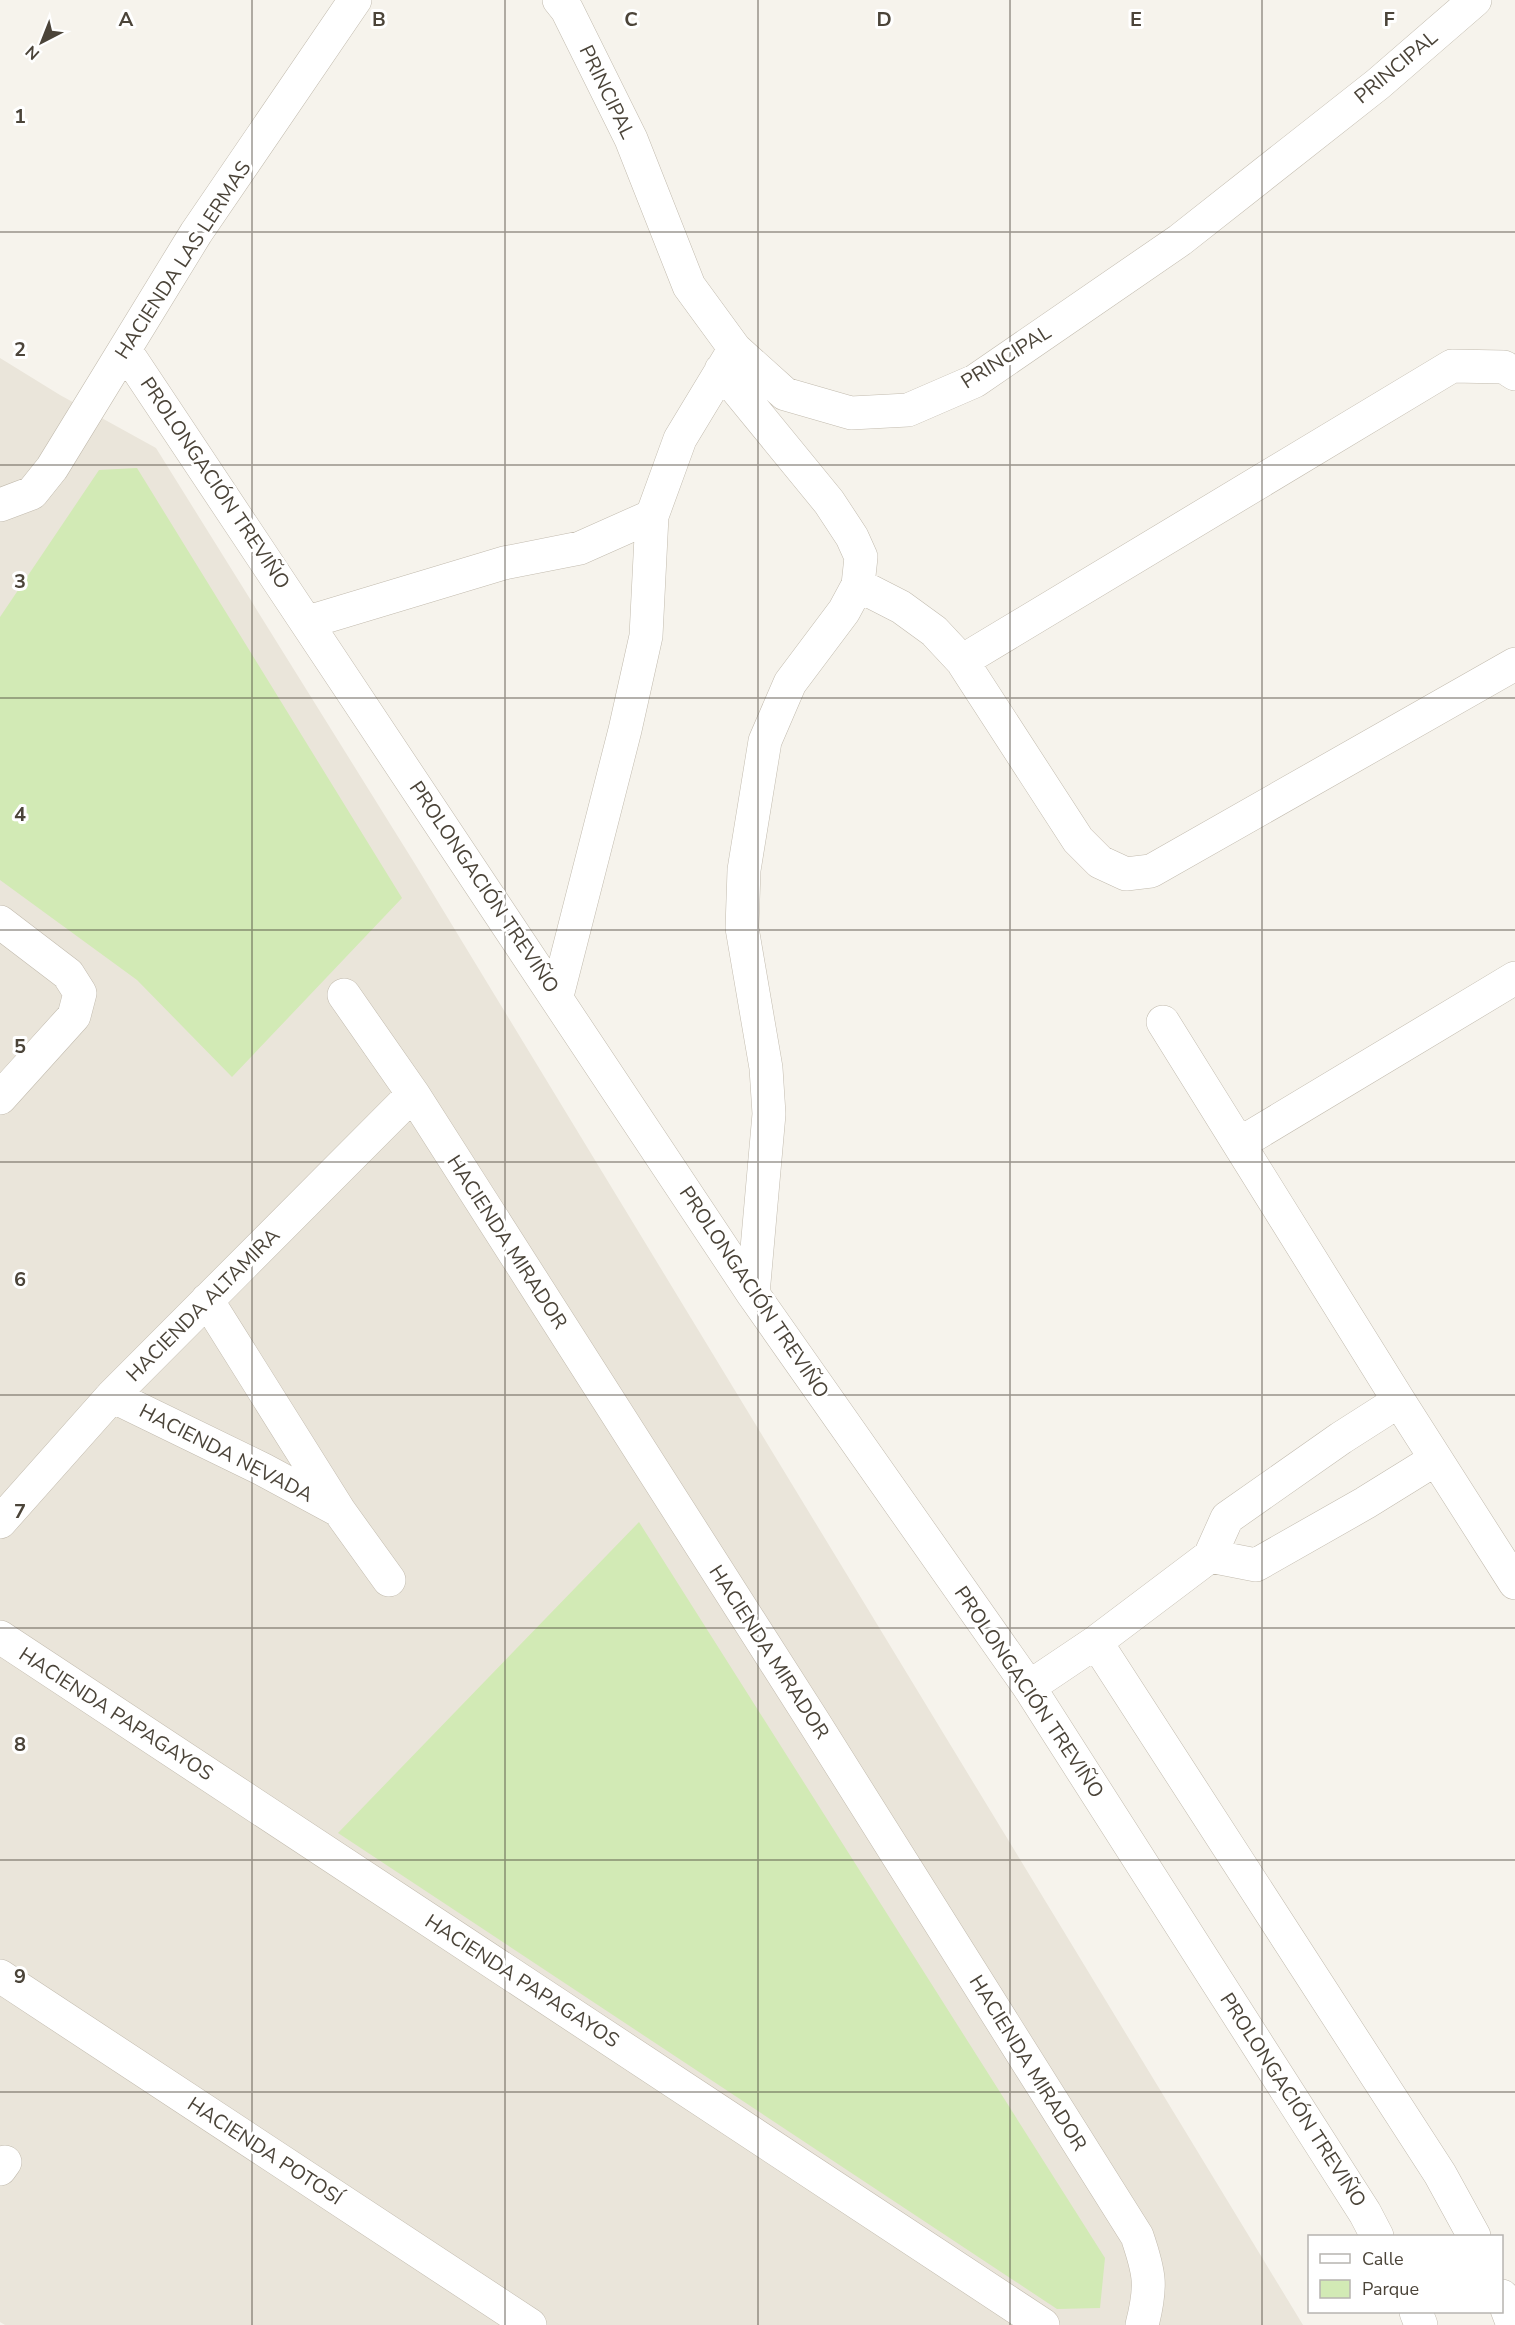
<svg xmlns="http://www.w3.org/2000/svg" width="1515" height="2325" font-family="'Nunito Sans',sans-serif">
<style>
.residential{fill:#eae5da}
.green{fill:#d2eab5}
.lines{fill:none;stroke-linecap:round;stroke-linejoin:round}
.minor-casing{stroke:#c2bbae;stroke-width:34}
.minor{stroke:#fff;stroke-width:33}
.grid{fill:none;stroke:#4b4439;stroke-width:1.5;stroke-opacity:0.55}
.labels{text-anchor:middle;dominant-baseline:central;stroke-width:6;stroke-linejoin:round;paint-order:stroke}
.street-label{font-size:20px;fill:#4b4439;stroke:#fff}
.grid-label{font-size:20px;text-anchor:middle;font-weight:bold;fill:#4b4439;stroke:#fff;stroke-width:6;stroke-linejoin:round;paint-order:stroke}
</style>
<rect width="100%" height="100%" fill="#f6f3ec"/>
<path class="residential" d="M0 358 60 395 156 448 415 864 1303 2325H5L0 2322Z"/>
<path class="green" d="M137 468 402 898 232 1077 137 980 0 880V617L99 470Z
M639 1522 1105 2258 1100 2308 1057 2309 338 1833Z"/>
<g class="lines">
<g class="minor-casing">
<path id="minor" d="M559 0 567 10 631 139 689 286 735 349 785 394 851 413 908 410 975 381 1180 240 1378 84 1475 0
M125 350 753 1294 1029 1687 1365 2213 1377 2236
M721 370 829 502 852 537 861 557 858 585 844 611 790 683 765 741 744 870 742 928 766 1068 769 1114 753 1294
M0 505 32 493 52 468 196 233 355 0
M858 585 901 607 934 631 962 661 1078 840 1100 862 1126 874 1151 871 1515 664
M308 622 504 563 580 548 652 516
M962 661 1452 366 1504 367 1515 374
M0 922 68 974 80 993 74 1016 0 1098
M344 995 413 1094 815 1724 1137 2236C1150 2274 1152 2286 1142 2325
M557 996 625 730 646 636 652 516 680 439 732 353
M1163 1022 1399 1401 1515 1583
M1239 1144 1515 978
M207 1300 340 1512 389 1580
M112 1396 262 1469 338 1510
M0 1522 112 1396 413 1094
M1210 1556 1256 1565 1365 1503 1436 1459
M0 1637 1043 2325
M1096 1642 1440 2174 1474 2236
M1029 1687 1096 1642 1210 1556 1227 1518 1341 1438 1399 1401
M0 1976 530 2325
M0 2169 5 2162
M1502 2296 1513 2325
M1416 2312 1421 2325"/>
</g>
<use href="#minor" class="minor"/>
</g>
<path class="grid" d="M252 0V2325M505 0V2325M758 0V2325M1010 0V2325M1262 0V2325M0 232H1515M0 465H1515M0 698H1515M0 930H1515M0 1162H1515M0 1395H1515M0 1628H1515M0 1860H1515M0 2092H1515"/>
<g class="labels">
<g class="street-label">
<text transform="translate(1396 67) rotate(-40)">PRINCIPAL</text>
<text transform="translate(607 92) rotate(64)">PRINCIPAL</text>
<text transform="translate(183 260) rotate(-57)">HACIENDA LAS LERMAS</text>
<text transform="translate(1006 357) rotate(-32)">PRINCIPAL</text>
<text transform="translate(215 483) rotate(56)">PROLONGACIÓN TREVIÑO</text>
<text transform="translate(484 887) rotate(56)">PROLONGACIÓN TREVIÑO</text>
<text transform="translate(507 1242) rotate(57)">HACIENDA MIRADOR</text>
<text transform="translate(754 1292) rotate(56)">PROLONGACIÓN TREVIÑO</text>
<text transform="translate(203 1305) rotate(-45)">HACIENDA ALTAMIRA</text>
<text transform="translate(226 1453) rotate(27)">HACIENDA NEVADA</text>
<text transform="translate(769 1652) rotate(57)">HACIENDA MIRADOR</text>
<text transform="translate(1029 1692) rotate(56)">PROLONGACIÓN TREVIÑO</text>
<text transform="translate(116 1714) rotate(33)">HACIENDA PAPAGAYOS</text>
<text transform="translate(522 1981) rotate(33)">HACIENDA PAPAGAYOS</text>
<text transform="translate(1028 2063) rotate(58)">HACIENDA MIRADOR</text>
<text transform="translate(1293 2100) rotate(57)">PROLONGACIÓN TREVIÑO</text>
<text transform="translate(265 2151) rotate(33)">HACIENDA POTOSÍ</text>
</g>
</g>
<g class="grid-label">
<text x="126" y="26">A</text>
<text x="379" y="26">B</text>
<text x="631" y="26">C</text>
<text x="884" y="26">D</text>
<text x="1136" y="26">E</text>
<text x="1389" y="26">F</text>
<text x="20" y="123">1</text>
<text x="20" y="356">2</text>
<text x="20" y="588">3</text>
<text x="20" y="821">4</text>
<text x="20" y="1053">5</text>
<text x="20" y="1286">6</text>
<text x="20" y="1518">7</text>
<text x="20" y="1751">8</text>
<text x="20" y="1983">9</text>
</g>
<rect x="1308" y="2235" width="195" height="78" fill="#ffffff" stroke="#b7b4b0" stroke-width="1.5"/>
<rect x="1320" y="2254" width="30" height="9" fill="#ffffff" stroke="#b7b4b0" stroke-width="1.5"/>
<text x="1362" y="2265" font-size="18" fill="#4b4439">Calle</text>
<rect x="1320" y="2280" width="30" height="18" fill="#d2eab5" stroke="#b7b4b0" stroke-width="1.5"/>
<text x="1362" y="2295" font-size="18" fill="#4b4439">Parque</text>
<g transform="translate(42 42) rotate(222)" stroke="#ffffff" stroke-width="4.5" paint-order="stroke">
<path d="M0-4.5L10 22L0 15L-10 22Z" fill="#4b4439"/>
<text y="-9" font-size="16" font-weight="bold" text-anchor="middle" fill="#4b4439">N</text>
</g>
</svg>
